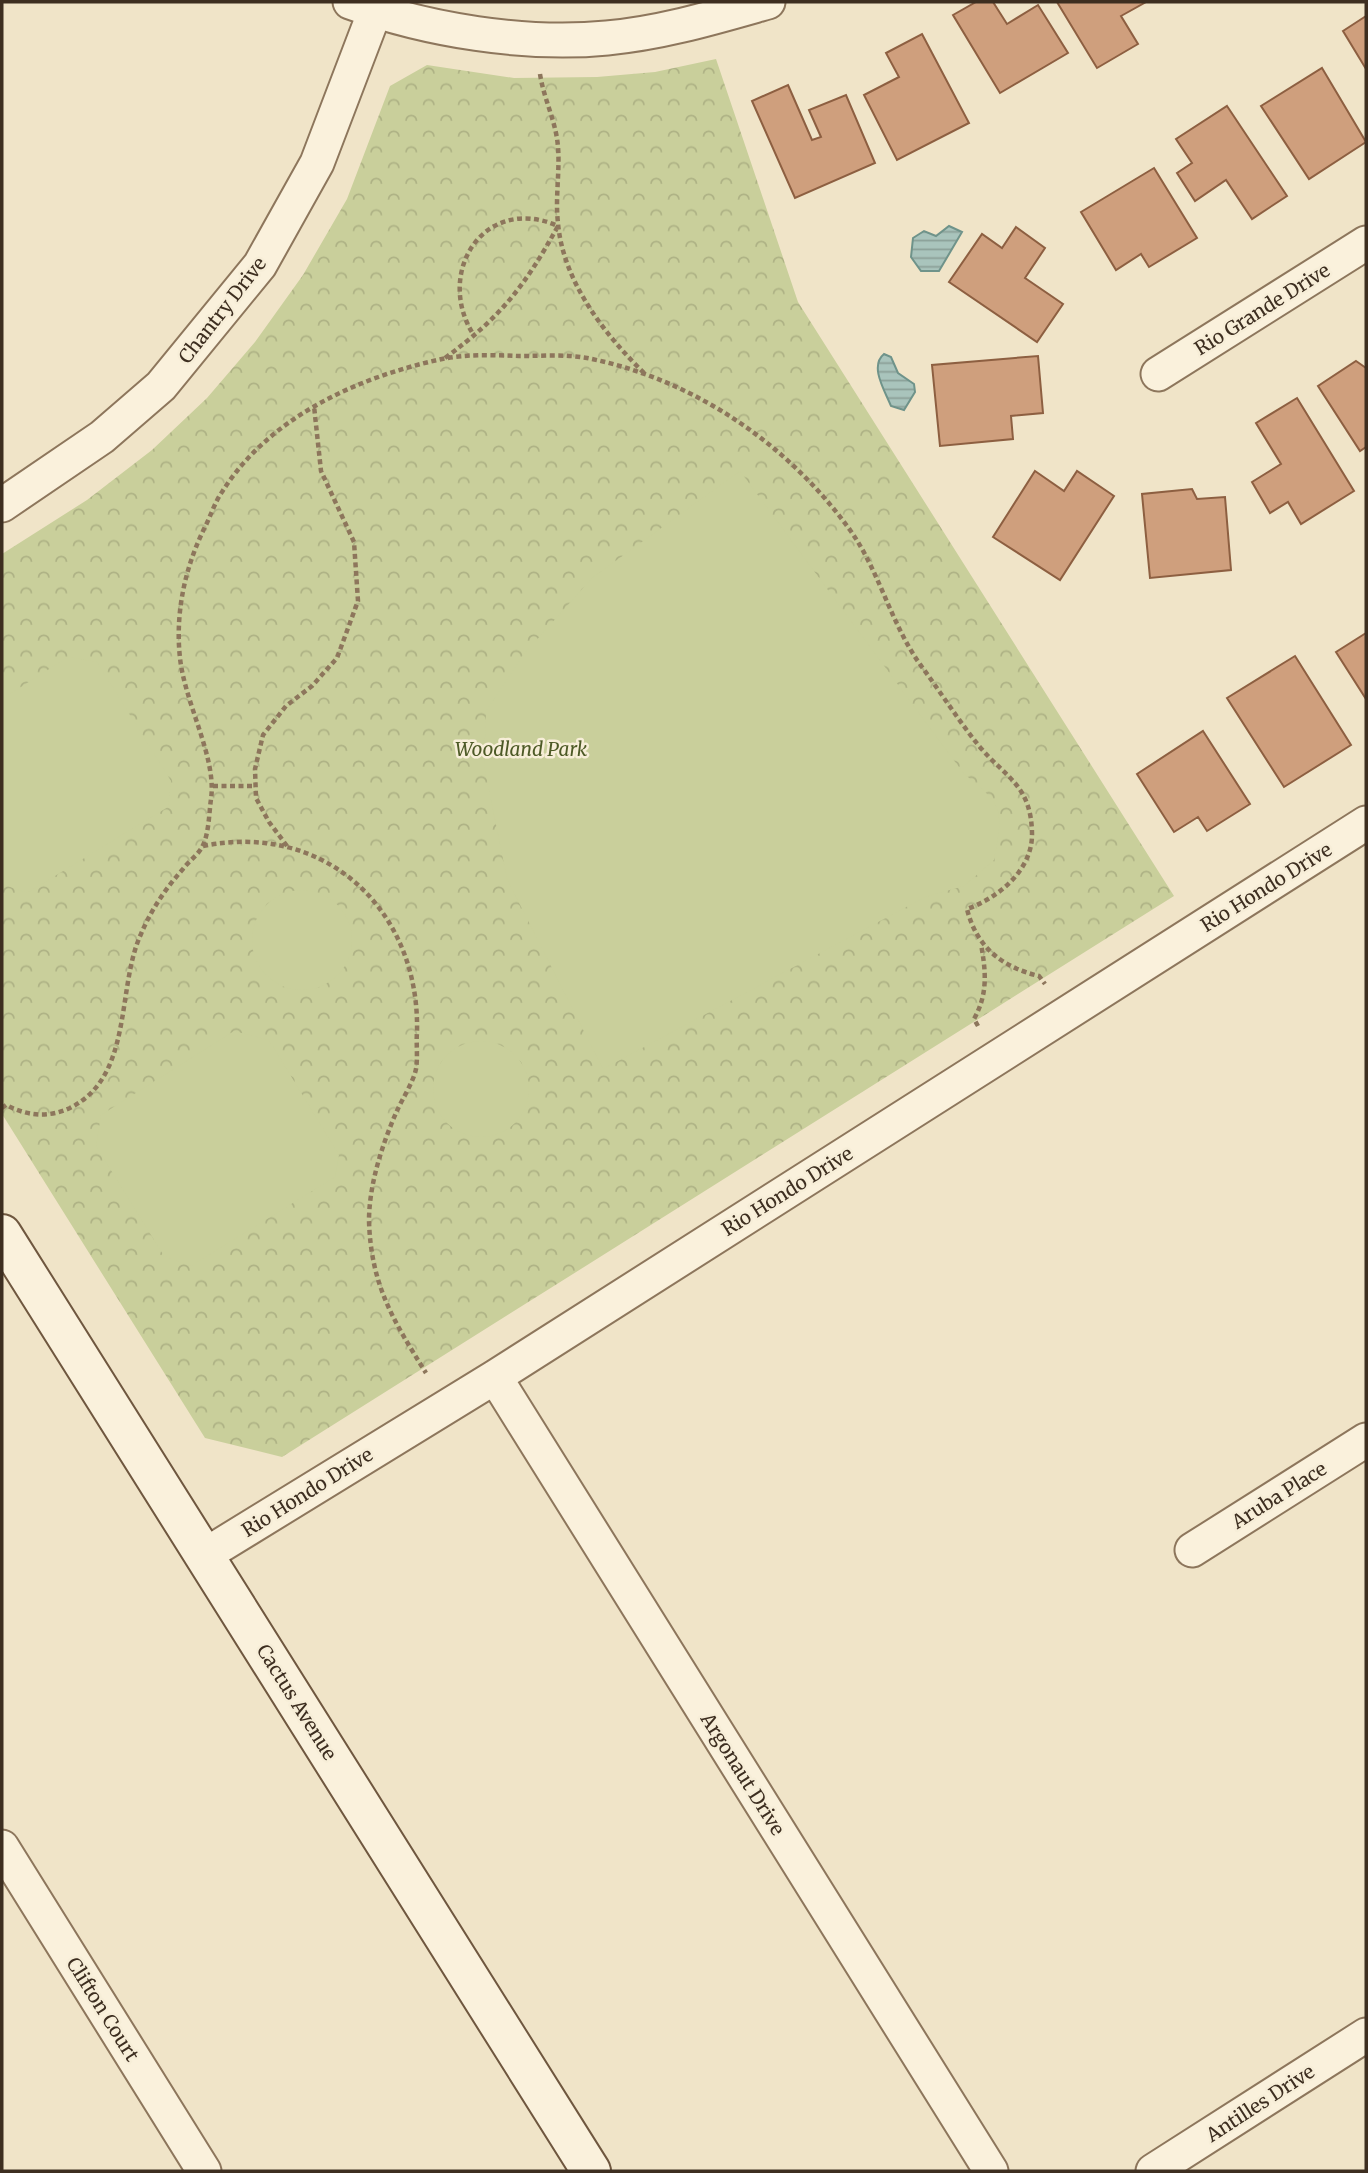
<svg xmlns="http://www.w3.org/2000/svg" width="1368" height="2173" font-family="Merriweather,serif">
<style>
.forest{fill:url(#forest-crowns)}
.pitch{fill:#c9cf9b}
.water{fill:url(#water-rules);stroke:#6f938a;stroke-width:2}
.building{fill:#cf9f7d;stroke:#8d5f41;stroke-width:2}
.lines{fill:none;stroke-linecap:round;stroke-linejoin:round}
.street-casing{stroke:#8d765c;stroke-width:37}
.secondary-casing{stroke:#6f573f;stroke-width:42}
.path{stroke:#8d765c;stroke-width:4.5;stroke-dasharray:5 3.5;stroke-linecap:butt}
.street{stroke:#faf1dc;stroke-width:33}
.secondary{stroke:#faf1dc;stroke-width:38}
.labels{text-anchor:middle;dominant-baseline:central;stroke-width:5;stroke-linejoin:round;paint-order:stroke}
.street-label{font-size:19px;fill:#3d2e20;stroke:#f7eed8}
.park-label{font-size:19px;font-style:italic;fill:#4d5a26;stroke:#f7eed8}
</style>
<defs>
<pattern id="forest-crowns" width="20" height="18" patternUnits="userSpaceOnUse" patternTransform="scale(1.75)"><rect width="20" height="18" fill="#c9cf9b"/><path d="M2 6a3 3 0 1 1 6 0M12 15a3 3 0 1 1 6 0" fill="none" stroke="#aeb285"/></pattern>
<pattern id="water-rules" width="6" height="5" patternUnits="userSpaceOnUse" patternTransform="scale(1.75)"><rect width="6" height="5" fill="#a9c4bc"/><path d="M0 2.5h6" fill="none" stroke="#8ba098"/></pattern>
</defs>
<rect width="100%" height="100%" fill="#f0e4c8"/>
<path class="forest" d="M716 59 798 302 1174 896 282 1457 205 1438 2 1114V554L87 500 152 450 207 398 255 342 303 275 347 199 390 86 427 65 514 78 597 77 655 72Z"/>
<path class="pitch" d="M740 471 964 774C1005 806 1003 810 994 860L964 886 925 897 603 1069 507 879 484 765 486 711 524 654 592 578Z
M68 657 97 662 171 781 168 807 27 893 2 884V699Z
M252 940a50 50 0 1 1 100 0a50 50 0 1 1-100 0Z
M234 1031 269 1040 339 1155 335 1177 191 1266 164 1256 96 1146 101 1115Z
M433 1089a48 48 0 1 1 96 0a48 48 0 1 1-96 0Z"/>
<path class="water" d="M949 226 962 232 939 271H921L911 257 913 238 924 231 936 236Z
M884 354 891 357 898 373 914 384 915 392 904 410 891 406C885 391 869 366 884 354Z"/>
<path class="building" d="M976 2H993L1007 24 1038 5 1068 53 1000 93 953 15Z
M1057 2H1146L1121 16 1138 44 1097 68Z
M1366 16V69L1343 31Z
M922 34 969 123 897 160 864 95 899 77 886 53Z
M1322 68 1366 142 1309 179 1261 106Z
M788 85 812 140 821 137 809 110 846 95 875 163 795 198 752 101Z
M1227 106 1287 196 1252 219 1226 180 1195 201 1177 173 1192 163 1176 139Z
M1154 168 1197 238 1149 267 1141 254 1116 270 1081 212Z
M1016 227 1045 248 1025 278 1063 304 1037 342 949 282 982 234 1002 248Z
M1038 356 1043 413 1011 416 1013 439 940 446 932 365Z
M1356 361 1366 368V447L1360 451 1318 386Z
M1297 398 1354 491 1301 524 1288 502 1270 513 1252 482 1281 464 1256 423Z
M1035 471 1064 491 1077 471 1114 496 1060 580 993 537Z
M1192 489 1197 499 1225 497 1231 570 1150 578 1142 494Z
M1366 633V699L1336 652Z
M1295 656 1351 745 1284 787 1227 698Z
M1203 731 1250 804 1207 831 1198 817 1174 832 1137 774Z"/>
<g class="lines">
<g class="street-casing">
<path id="street" d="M350 2C427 30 525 46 607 38 662 33 715 17 768 2
M1158 374 1366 243
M2 505 102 437 161 386 260 265 317 163 375 11
M495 1377 991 2171
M1192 1550 1366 1440
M205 1555 495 1377 1366 823
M2 1847 204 2171
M1153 2171 1366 2035"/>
</g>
<g class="secondary-casing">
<path id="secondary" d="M2 1234 591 2171"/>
</g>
<path class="path" d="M540 74C544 100 556 121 558 147 560 172 555 198 558 223 563 282 605 335 646 375
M445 358C501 317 525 286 558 226 483 193 433 275 475 337
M213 786H255
M203 846C325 821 420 910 417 1032 416 1043 418 1057 416 1069 413 1083 402 1099 396 1113 382 1145 369 1185 369 1221 371 1285 393 1320 426 1373
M287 846 269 822 256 798 255 769 263 735 286 706 312 686 337 658 358 601 354 542 321 471 314 406
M978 1026 974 1019C988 994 986 972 981 944
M2 1108 6 1105C27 1116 48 1118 70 1108 134 1076 116 988 141 934 151 910 166 888 183 869 188 862 198 855 202 847 209 835 209 813 211 799 217 758 185 704 180 658 175 613 185 567 205 527 211 515 215 502 222 492 269 417 358 377 442 359 466 354 494 355 519 356 541 356 565 354 587 358 693 379 787 443 850 530 880 572 891 625 922 667 941 693 959 721 979 746 1006 778 1031 785 1032 833 1033 870 998 898 967 909 976 946 1001 967 1039 976L1045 984"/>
<use href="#street" class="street"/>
<use href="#secondary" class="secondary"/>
</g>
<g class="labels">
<g class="street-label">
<text transform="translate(1262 309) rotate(-32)">Rio Grande Drive</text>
<text transform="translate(222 310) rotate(-52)">Chantry Drive</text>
<text transform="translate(1266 887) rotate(-32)">Rio Hondo Drive</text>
<text transform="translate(787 1191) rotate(-32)">Rio Hondo Drive</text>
<text transform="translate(307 1492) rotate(-32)">Rio Hondo Drive</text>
<text transform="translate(1279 1495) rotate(-32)">Aruba Place</text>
<text transform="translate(297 1702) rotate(58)">Cactus Avenue</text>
<text transform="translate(743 1774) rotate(58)">Argonaut Drive</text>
<text transform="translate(103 2009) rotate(58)">Clifton Court</text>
<text transform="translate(1260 2103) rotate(-33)">Antilles Drive</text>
</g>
<g class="park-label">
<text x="521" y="749">Woodland Park</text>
</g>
</g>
<rect width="1368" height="2173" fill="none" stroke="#3d2e20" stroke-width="7"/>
</svg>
